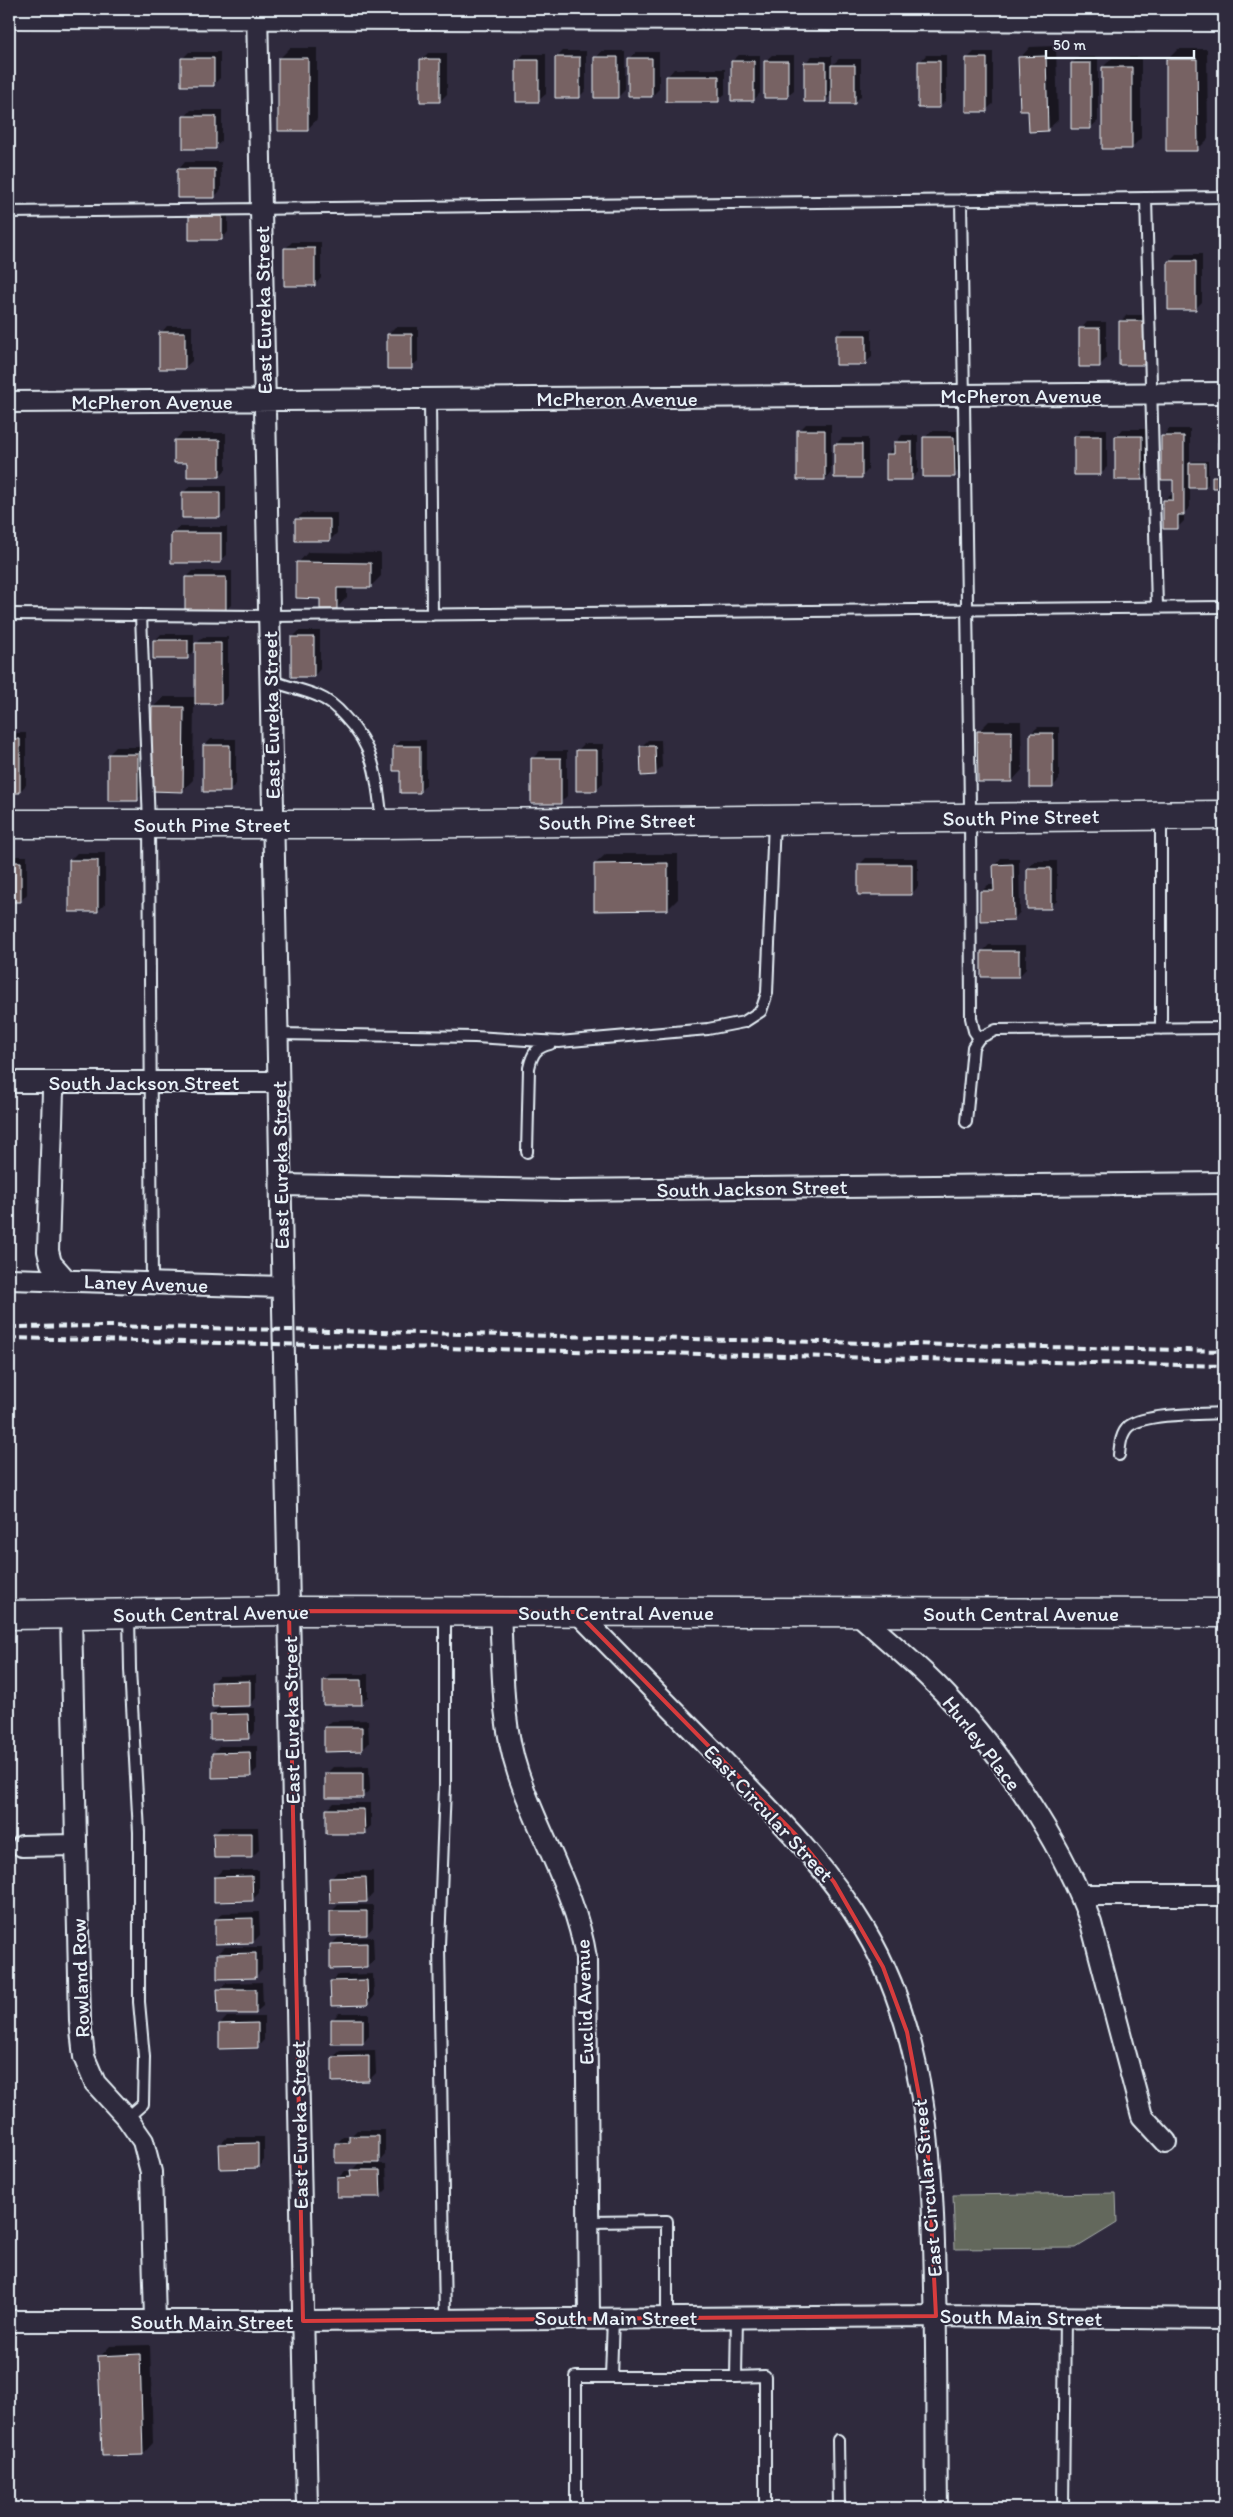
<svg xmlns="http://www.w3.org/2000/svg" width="1233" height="2517" font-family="Itim,sans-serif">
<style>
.green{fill:#63685b;stroke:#a6acaa}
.shadow{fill:#0007}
.building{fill:#776264;stroke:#e8f1f8}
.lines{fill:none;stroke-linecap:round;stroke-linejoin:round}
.lane-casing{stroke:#e8f1f8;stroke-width:14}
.street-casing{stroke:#e8f1f8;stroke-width:24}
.secondary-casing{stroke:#e8f1f8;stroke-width:31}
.lane{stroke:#2f2a3d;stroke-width:10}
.street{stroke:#2f2a3d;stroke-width:20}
.secondary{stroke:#2f2a3d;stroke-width:28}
.rail{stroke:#e8f1f8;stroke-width:4;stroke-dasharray:8 4;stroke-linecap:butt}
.marked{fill:none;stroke:#d83c3d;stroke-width:4;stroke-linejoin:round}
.labels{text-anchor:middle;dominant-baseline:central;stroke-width:4;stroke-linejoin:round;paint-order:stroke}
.street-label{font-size:21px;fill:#e8f1f8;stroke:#2f2a3d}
</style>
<rect width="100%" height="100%" fill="#2f2a3d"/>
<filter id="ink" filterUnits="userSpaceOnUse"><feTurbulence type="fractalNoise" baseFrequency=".02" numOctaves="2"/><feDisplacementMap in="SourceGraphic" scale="10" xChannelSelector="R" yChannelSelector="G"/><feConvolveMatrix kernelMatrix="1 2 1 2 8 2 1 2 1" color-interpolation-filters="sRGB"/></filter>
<g filter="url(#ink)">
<path class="green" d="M1116 2193 1117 2223 1076 2248 955 2249 953 2195Z"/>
<path class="shadow" d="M1056 46 1058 120 1047 130 1030 110 1020 58 1030 47Z
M290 48H317V119L307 130 279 59Z
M1178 49H1207L1208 139 1197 150 1167 60Z
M563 51H586V90L580 96 556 58Z
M602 51H625V90L618 97 596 58Z
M189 52H220V78L213 85 182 59Z
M636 52H659V89L652 96 630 59Z
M974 52H993V104L986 110 967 59Z
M428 53H447V94L440 101 422 59Z
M524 54H546V94L539 100 517 61Z
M739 55H760V93L754 100 732 61Z
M772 55H794V90L787 96 765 61Z
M926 55H946V100L939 107 920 62Z
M812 56H832V65L839 59H861V96L855 102 832 94 826 100 805 63Z
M1079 57H1098V121L1091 127 1072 63Z
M1113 57H1141V138L1131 148 1103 67Z
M674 69H725V94L718 100 668 76Z
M191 110H222V141L215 147 185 117Z
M185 162H221V190L214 197 179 169Z
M197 209H228V232L222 239 190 216Z
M292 242H321V278L315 285 285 249Z
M1176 254H1202V302L1195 309 1169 261Z
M1127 315H1153V357L1121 321Z
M1087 322H1106V359L1099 366 1081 329Z
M167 326H192V361L185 367 161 333Z
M395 327H418V361L411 367 388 334Z
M844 329H872V357L865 363 837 336Z
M806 424H831V472L825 479 799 431Z
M1082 429H1107V467L1100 474 1075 436Z
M1123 429H1148V472L1141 479 1116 436Z
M1169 429H1190V464L1193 461H1208V484L1205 487H1190V507L1184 513V521L1177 528 1164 500 1174 493V479L1163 436Z
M931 431H961V468L954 475 925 438Z
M182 433H226V469L220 476 188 461 175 440Z
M902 435H918V472L912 479 888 454Z
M1224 437V468H1219V442Z
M842 438H868V470L861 477 835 445Z
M1216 474H1224V486H1213V477Z
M190 486H226V510L220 516 183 493Z
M303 513H337V533L330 540 296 520Z
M179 527H227V555L220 561 172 534Z
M308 552 381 553V576L370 587H347V597L337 608 322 597 298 563Z
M193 571H232V604L226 610 186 578Z
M299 631H320V669L314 676 292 638Z
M161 634H194V646L203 637H228V696L221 703H194L193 780 183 790 153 707 164 697H196V649L187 658 155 641Z
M989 721H1021L1022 770 1012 781 978 732Z
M1038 727H1059V780L1052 787 1031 733Z
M17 733H26V785L20 791H9V739Z
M211 739H236V784L229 791 205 745Z
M401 740H426V785L419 792 401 770 394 747Z
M648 740H661L662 767 655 774 641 747Z
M584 744H603V783L596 790 577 751Z
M116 747H144V793L137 799 109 754Z
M540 751H567V796L560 803 533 758Z
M77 853H105V904L98 911 70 860Z
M606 854H678V899L668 909 595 864Z
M9 856H27V894L21 901H9Z
M866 858H918V887L912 893 859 865Z
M1001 858H1019L1020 912 1014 919 981 892 988 885H995V865Z
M1035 861H1057V901L1050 907 1028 868Z
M989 945H1026V969L1019 976 983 951Z
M331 1674H368V1697L361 1704 324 1681Z
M256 1675V1698L250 1705 212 1682 219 1676Z
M218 1708H255V1731L248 1738 211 1715Z
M368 1720 369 1743 362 1750 325 1727 332 1721Z
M220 1746H257V1769L250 1776 213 1753Z
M369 1766 370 1790 363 1796 326 1774 333 1767Z
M334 1803H371V1826L364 1832 327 1810Z
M221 1827H258L259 1850 252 1857 214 1834Z
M222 1870H259V1893L252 1900 215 1877Z
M373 1871V1894L366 1901 331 1879 337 1872Z
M338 1905H373V1927L367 1934 331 1912Z
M259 1912 260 1935 253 1942 216 1919 223 1913Z
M373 1937 374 1960 367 1967 331 1945 338 1938Z
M225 1947H262V1970L255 1977 218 1954Z
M373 1974 374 1997 367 2004 331 1982 338 1975Z
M262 1982 263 2006 256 2012 219 1990 226 1983Z
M339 2013H369V2036L363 2043 332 2020Z
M227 2017H264V2040L257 2047 220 2024Z
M375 2050 376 2073 369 2080 333 2057 340 2051Z
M357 2130H385V2155L377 2164H386L387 2189 380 2196 338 2178 345 2171H351L360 2162 336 2144 343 2137H350Z
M227 2137H264V2160L258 2167 221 2144Z
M150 2345 153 2443 143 2454 100 2357 110 2346Z"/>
<path class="building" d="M1046 56 1048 131 1029 132 1028 111H1020L1018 57Z
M555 57H580V98H555Z
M594 57H618V98H594Z
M181 58H214V86H181Z
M278 58H308V131H278Z
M628 58H652V97H628Z
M966 58H987V112H966Z
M420 59H440V102H420Z
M1166 59H1197L1198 151H1166Z
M516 60H539V102H516Z
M731 61H754V101H731Z
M764 61H788V98H764Z
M918 61H940V108H918Z
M804 62H826V102H804Z
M1071 63H1091V129H1071Z
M831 65H855V104H831Z
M1102 67H1132V149H1102Z
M666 76H719V102H666Z
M183 116H216V149H183Z
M177 169H215V198H177Z
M189 216H222V240H189Z
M284 248H315V286H284Z
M1168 261H1196V310H1168Z
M1223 310H1224V361H1223Z
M1119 321H1147V365H1119Z
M1079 328H1100V367H1079Z
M159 332H185V369H159Z
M387 334H412V369H387Z
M836 335H866V365H836Z
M797 430H825V480H797Z
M1074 436H1101V475H1074Z
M1115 436H1142V480H1115Z
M1161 436H1184V515H1178V529H1163V500H1173V480H1161Z
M923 437H954L955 477H923Z
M174 440H220V477H187V463H174Z
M894 442H912V480H886V454H894Z
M1218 442H1224V469H1218Z
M834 444H862V478H834Z
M1189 463H1205V488H1189Z
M1212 476H1224V488H1212Z
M182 492H220V518H182Z
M295 519H330V541H295Z
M171 533H221V563H171Z
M296 562 371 563V588H337V609H320V599L296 598Z
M185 577H226V612H185Z
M291 637H314V677H291Z
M153 640H188V659H153Z
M195 643H221V704H195Z
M152 707H184L183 792 151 791Z
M977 731H1012V782H978Z
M1030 733H1053V788H1030Z
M9 739H20V793H9Z
M203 745H230V792H203Z
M393 746H420V793H400V771H393Z
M640 746H655L656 775 641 776Z
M576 750H597V791H576Z
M108 754H138V801H108Z
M531 758H561V804H531Z
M69 860H98V912H69Z
M9 862H21V902H9Z
M668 863V910L594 911V864Z
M858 864H912V895H858Z
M1013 864 1014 920 980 921V891H994L993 865Z
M1027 868H1051V909H1027Z
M981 951H1019V977H981Z
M323 1680H361L362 1705H323Z
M250 1681V1706L212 1707 211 1682Z
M248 1714 249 1739 210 1740V1715Z
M324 1727H362V1751L324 1752Z
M250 1752 251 1777 212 1778V1753Z
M325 1773H363V1798H325Z
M326 1809H364L365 1834H326Z
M213 1833H252V1858H214Z
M252 1876 253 1901 214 1902V1877Z
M366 1877 367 1902 330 1903 329 1878Z
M330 1911H367V1935L330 1936Z
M253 1918V1943L215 1944V1919Z
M367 1943V1968L330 1969V1944Z
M256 1953V1978L217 1979V1954Z
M367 1980 368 2005 331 2006 330 1981Z
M217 1989H256V2014H218Z
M331 2019H363V2044H331Z
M258 2023V2048L219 2049V2024Z
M369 2056V2081L332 2082V2057Z
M349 2136H379V2163H335V2143H349Z
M258 2143V2168L220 2169 219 2144Z
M350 2170H380L381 2197H337V2178L351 2177Z
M140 2354 143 2455 102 2456 98 2356Z"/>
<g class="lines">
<g class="lane-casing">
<path id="lane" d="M1146 198 1157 607
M961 200 970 806 971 1018 974 1031 979 1038
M9 212 1224 197
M430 399 432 615
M9 614 269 616 1224 607
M141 615 149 824 152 1283
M270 680C286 687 302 689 318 696 328 700 338 709 345 717 376 749 377 780 382 823
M1161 817V1029
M278 1034 475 1037 559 1042 708 1029 744 1022 761 1011 767 993 774 821
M966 1122 973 1047 979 1038 996 1030 1224 1028
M527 1152 529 1068C532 1054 536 1047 550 1044
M1119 1455C1120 1445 1121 1433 1129 1426 1146 1413 1203 1414 1224 1413
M127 2118 143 2104 144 2057 139 2002V1832L130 1669 129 1615
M588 2222 667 2221V2317
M613 2317 611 2377H736L737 2316
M445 2319 439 1946 445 1786V1613
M736 2377 765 2376V2508
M838 2440 839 2508
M576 2508V2377H611
M1063 2508 1065 2317"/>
</g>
<g class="street-casing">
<path id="street" d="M257 9 307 2508
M9 18 1224 21
M9 402 1224 393
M9 1082H278
M59 1082 53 1091 48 1251 51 1263 67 1281
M281 1185 564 1190 1224 1183
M9 1279 283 1287
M500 1612C503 1665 501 1722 518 1773 539 1836 576 1892 586 1958L589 2317
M577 1612C626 1662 675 1712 724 1762 775 1815 827 1866 865 1930 928 2035 933 2169 935 2288 937 2361 936 2435 937 2508
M856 1612C892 1645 932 1676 963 1714 1013 1771 1066 1852 1091 1923L1142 2116 1166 2142
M71 1615 80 2021 84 2057 95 2083 127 2118 143 2141 151 2172 155 2320
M22 1846 75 1845
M1082 1895H1224
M9 2321H303L936 2316 1224 2319"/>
</g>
<g class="secondary-casing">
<path id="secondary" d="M9 824H383L1224 815
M9 1615 289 1611 1224 1613"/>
</g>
<use href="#lane" class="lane"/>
<use href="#street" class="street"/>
<use href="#secondary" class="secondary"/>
<path class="rail" d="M9 1327 109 1326 1224 1351
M9 1338 1224 1366"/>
</g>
</g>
<path class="marked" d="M289 1611 577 1612 796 1835 834 1882 883 1967 907 2032 927 2138 936 2316 303 2321Z"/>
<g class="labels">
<g class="street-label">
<text transform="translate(263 310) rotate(-91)">East Eureka Street</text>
<text x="1021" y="395">McPheron Avenue</text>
<text x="617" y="398">McPheron Avenue</text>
<text x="152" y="401">McPheron Avenue</text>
<text transform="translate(271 715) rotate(-91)">East Eureka Street</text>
<text transform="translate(1021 817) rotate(-1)">South Pine Street</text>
<text transform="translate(617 821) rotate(-1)">South Pine Street</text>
<text x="212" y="824">South Pine Street</text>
<text x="144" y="1082">South Jackson Street</text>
<text transform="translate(280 1165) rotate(-91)">East Eureka Street</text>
<text transform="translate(752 1188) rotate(-1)">South Jackson Street</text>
<text transform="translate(146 1283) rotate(2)">Laney Avenue</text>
<text x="616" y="1612">South Central Avenue</text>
<text transform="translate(211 1613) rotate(-1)">South Central Avenue</text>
<text x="1021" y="1613">South Central Avenue</text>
<text transform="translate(291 1720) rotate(-91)">East Eureka Street</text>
<text transform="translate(982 1743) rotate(52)">Hurley Place</text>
<text transform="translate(769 1813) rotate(47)">East Circular Street</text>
<text transform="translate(80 1978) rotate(-92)">Rowland Row</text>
<text transform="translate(584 2002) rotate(-92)">Euclid Avenue</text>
<text transform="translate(299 2125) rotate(-91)">East Eureka Street</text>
<text transform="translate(927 2188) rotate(-95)">East Circular Street</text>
<text x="616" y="2317">South Main Street</text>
<text transform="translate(1021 2317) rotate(1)">South Main Street</text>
<text x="212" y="2321">South Main Street</text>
</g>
</g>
<rect width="1233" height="2517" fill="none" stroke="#2f2a3d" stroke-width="30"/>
<rect x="15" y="15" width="1203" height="2487" fill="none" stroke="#e8f1f8" stroke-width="2" filter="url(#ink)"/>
<path d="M1046 50v8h148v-8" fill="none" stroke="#e8f1f8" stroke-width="2.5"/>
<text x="1053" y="50" font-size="15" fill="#e8f1f8" stroke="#2f2a3d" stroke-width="4" paint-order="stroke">50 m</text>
</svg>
